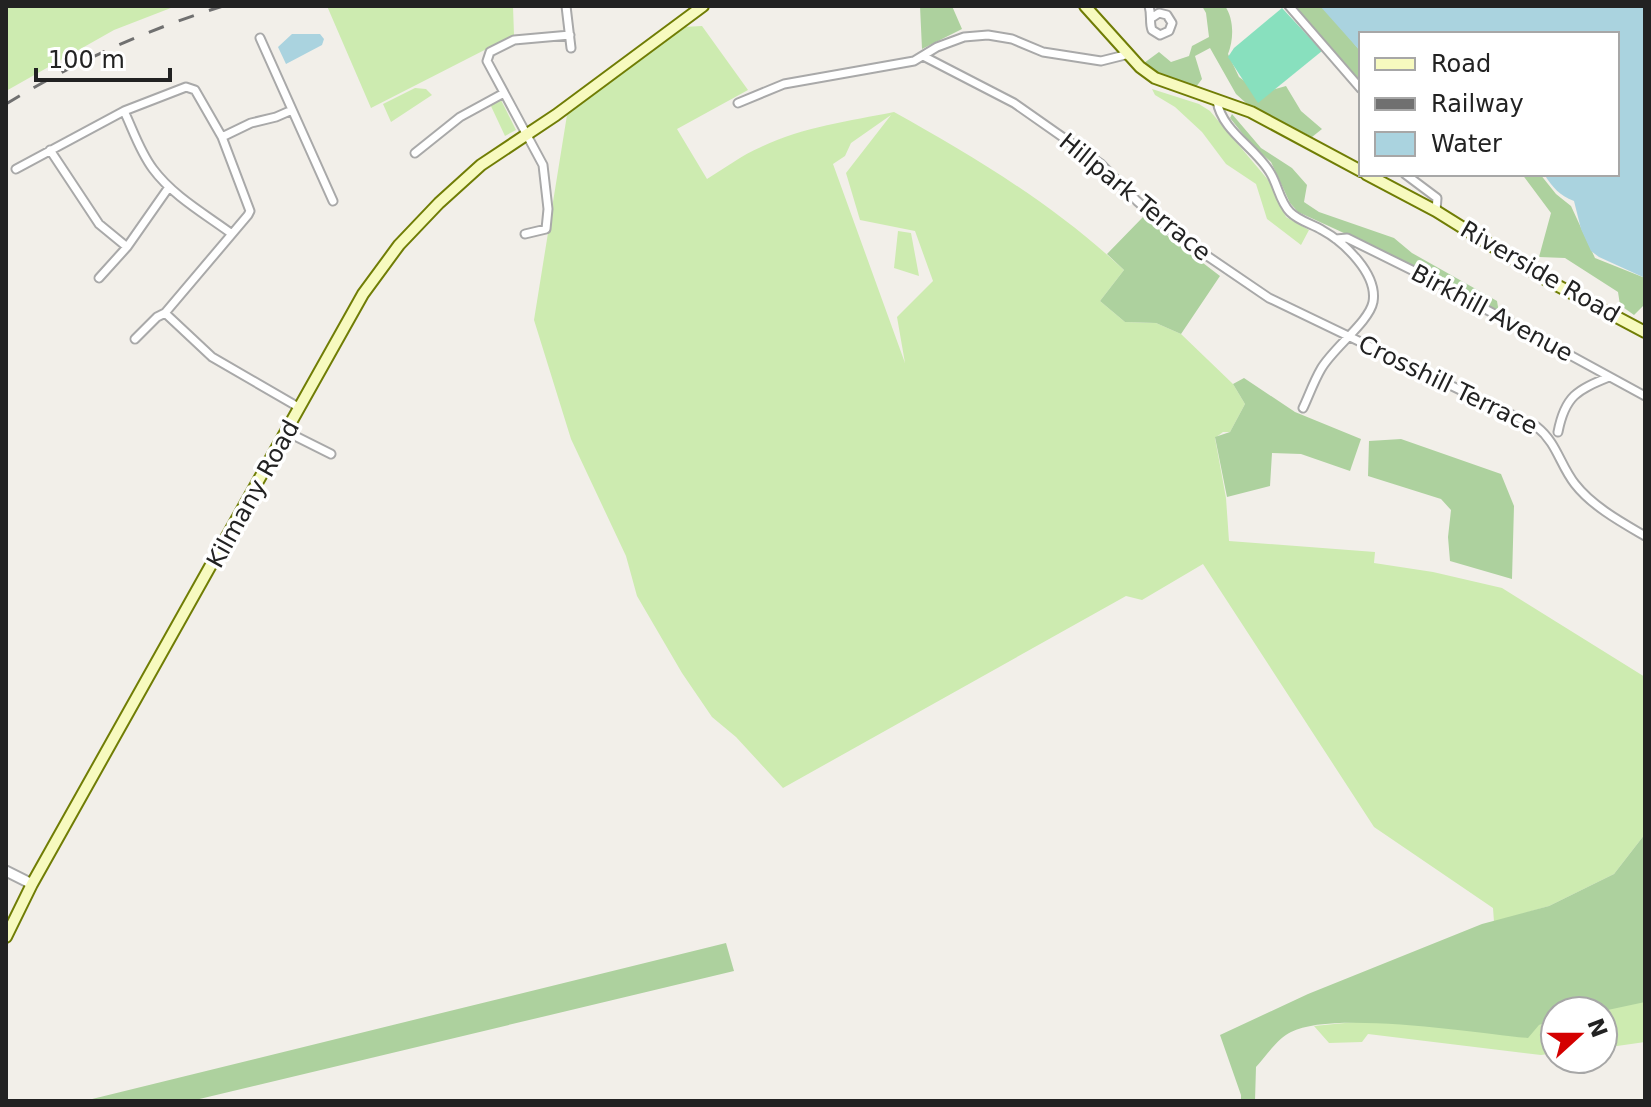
<svg xmlns="http://www.w3.org/2000/svg" width="1651" height="1107" font-family="'DejaVu Sans',sans-serif">
<style>
.grass{fill:#cdebb0;fill-rule:evenodd}
.forest{fill:#add19e}
.pitch{fill:#88e0be}
.water{fill:#aad3df}
.lines{fill:none;stroke-linecap:round;stroke-linejoin:round}
.minor-casing{stroke:#a9a9a9;stroke-width:11}
.tertiary-casing{stroke:#a9a9a9;stroke-width:13}
.secondary-casing{stroke:#707d05;stroke-width:14}
.minor{stroke:#fff;stroke-width:7}
.tertiary{stroke:#fff;stroke-width:9}
.secondary{stroke:#f7fabf;stroke-width:10}
.rail{stroke:#707070;stroke-width:3;stroke-dasharray:16 16;stroke-linecap:butt}
.labels{text-anchor:middle;dominant-baseline:central;stroke-width:7;stroke-linejoin:round;paint-order:stroke}
.street-label{font-size:24px;fill:#222;stroke:#fff}
</style>
<rect width="100%" height="100%" fill="#f2efe9"/>
<path class="grass" d="M6 6H176L114 30 6 91Z
M327 6H513L514 35 371 108Z
M702 26 748 90 677 129 707 179C725 168 742 155 761 147 803 127 849 121 894 112 978 159 1053 204 1124 270L1100 301 1125 322 1156 323 1181 334 1233 384 1245 404 1230 432H1223L1215 438 1226 498 1229 541 1375 552 1374 563 1433 572 1502 588 1645 677V834L1614 874 1549 906 1494 922 1493 908 1374 827 1203 564 1142 600 1126 596 783 788 736 737 712 717 682 673 637 596 626 556 571 439 534 320 567 115 683 27ZM891 115 846 173 860 220 915 231 933 281 897 317 905 363 833 164 845 156 851 143Z
M415 88 426 89 432 95 391 122 383 104Z
M1152 89 1199 104 1210 111 1269 181 1286 217 1309 230 1301 245 1267 219 1256 184 1226 164 1202 132 1175 107 1155 95Z
M500 98 516 130 505 136 490 104Z
M898 231 911 233 919 276 894 268Z
M1645 1000V1042L1603 1048V1011H1599Z
M1555 1021V1053L1541 1055 1368 1034 1362 1042 1329 1043 1314 1026 1355 1022 1539 1025Z"/>
<path class="forest" d="M920 6H952L962 29 922 49Z
M1202 6H1225C1234 19 1234 39 1228 54L1239 77 1261 93 1286 86 1301 111 1322 129 1312 137 1246 103 1236 94 1210 48 1195 56 1202 79 1196 87 1160 76 1144 63 1159 52 1171 62 1189 56 1192 46 1209 37 1206 13Z
M1293 6H1323L1361 52V85Z
M1232 114 1261 148 1292 168 1307 185 1304 202 1319 212 1394 238 1412 253 1497 301 1499 313 1381 250 1298 212 1290 203 1271 162 1250 143 1230 118Z
M1522 174H1540L1556 194 1571 206 1595 258 1645 278V304L1634 315 1620 305 1618 292 1565 258 1539 257 1551 213Z
M1143 217 1220 276 1181 334 1156 323 1125 322 1100 301 1124 270 1107 254Z
M1244 378 1295 412 1361 439 1350 471 1301 454 1272 453 1270 486 1227 497 1215 437 1230 432 1245 404 1233 384Z
M1401 439 1501 474 1514 506 1512 579 1450 561 1448 537 1451 510 1441 499 1368 476 1369 441Z
M1645 834V1002L1603 1011H1555V1021L1539 1025 1528 1038C1477 1033 1332 1010 1291 1032 1278 1038 1266 1056 1256 1067L1255 1101H1241V1095L1220 1035 1308 994 1482 924 1549 906 1614 874Z
M726 943 734 971 191 1101H84Z"/>
<path class="pitch" d="M1282 8 1322 51 1258 103 1228 57 1234 48Z"/>
<path class="water" d="M1320 6H1645V278L1599 257 1591 251 1581 229 1574 201C1559 195 1553 188 1544 174H1617V34H1361V52Z
M292 34H320L324 39 322 45 286 64 278 47Z"/>
<g class="lines">
<g class="minor-casing">
<path id="minor" d="M566 6 571 48
M1149 6C1152 16 1149 22 1152 30L1160 35 1169 31 1172 23 1167 15 1159 13 1153 17
M1289 6 1361 89
M260 38 333 201
M923 56 1014 103 1101 164 1137 201 1175 234 1269 298 1537 427C1557 443 1560 465 1575 484 1592 506 1621 522 1645 536
M1217 101C1222 132 1257 148 1271 174 1278 186 1280 202 1290 212 1299 221 1312 224 1322 230 1344 242 1378 274 1373 302 1369 322 1333 348 1321 369 1314 381 1309 395 1303 408
M738 103 784 84 914 61 937 47 964 37 988 35 1012 39 1043 52 1101 61 1129 54
M222 137 251 123 276 117 292 110
M50 150 99 224 127 247
M415 153 460 117 504 93
M16 169 124 111
M1405 174 1437 198 1436 211
M525 234 546 229 548 209 543 165 487 61 490 52 514 40 570 35
M1336 239 1347 238 1432 280 1645 396
M99 278 127 247 169 187
M165 313 212 357 300 408
M135 339 157 317 165 313 248 215 250 211 222 137 195 90 186 87 124 111C133 130 140 152 153 169 173 196 205 214 232 234
M287 432 331 454
M1558 432C1565 396 1577 390 1609 377"/>
</g>
<g class="tertiary-casing">
<path id="tertiary" d="M6 871 32 884"/>
</g>
<g class="secondary-casing">
<path id="secondary" d="M1085 6 1140 67 1155 78 1251 112 1361 171
M1366 174 1436 211 1545 279 1645 332
M6 937 32 884 363 294 399 245 439 203 481 165 556 115 703 6"/>
</g>
<use href="#minor" class="minor"/>
<use href="#tertiary" class="tertiary"/>
<use href="#secondary" class="secondary"/>
<path class="rail" d="M6 104C75 62 146 30 223 6"/>
</g>
<g class="labels">
<g class="street-label">
<text transform="translate(1135 197) rotate(39)">Hillpark Terrace</text>
<text transform="translate(1540 272) rotate(30)">Riverside Road</text>
<text transform="translate(1492 313) rotate(28)">Birkhill Avenue</text>
<text transform="translate(1448 385) rotate(26)">Crosshill Terrace</text>
<text transform="translate(253 494) rotate(-61)">Kilmany Road</text>
</g>
</g>
<rect width="1651" height="1107" fill="none" stroke="#222222" stroke-width="16"/>
<rect x="1359" y="32" width="260" height="144" fill="#ffffff" stroke="#a7a7a7" stroke-width="2"/>
<rect x="1375" y="58" width="40" height="12" fill="#f7fabf" stroke="#a7a7a7" stroke-width="2"/>
<text x="1431" y="72" font-size="24" fill="#222222">Road</text>
<rect x="1375" y="98" width="40" height="12" fill="#707070" stroke="#a7a7a7" stroke-width="2"/>
<text x="1431" y="112" font-size="24" fill="#222222">Railway</text>
<rect x="1375" y="132" width="40" height="24" fill="#aad3df" stroke="#a7a7a7" stroke-width="2"/>
<text x="1431" y="152" font-size="24" fill="#222222">Water</text>
<g transform="translate(1579 1035) rotate(69)"><circle r="38" fill="#ffffff" stroke="#a7a7a7" stroke-width="2"/>
<path d="M0-6L14 30L0 20L-14 30Z" fill="#d40000"/>
<text y="-12" font-size="22" font-weight="bold" text-anchor="middle" fill="#222222">N</text>
</g>
<path d="M36 68v12h134v-12" fill="none" stroke="#222222" stroke-width="4"/>
<text x="48" y="68" font-size="24" fill="#222222" stroke="#ffffff" stroke-width="6" paint-order="stroke">100 m</text>
</svg>
